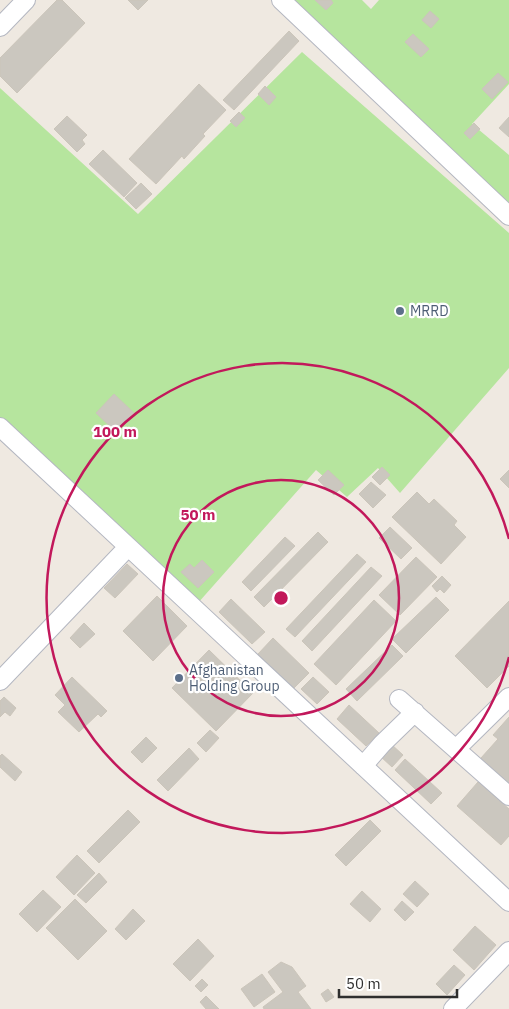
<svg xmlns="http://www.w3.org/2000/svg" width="509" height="1009" font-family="'IBM Plex Sans',sans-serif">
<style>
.green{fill:#b6e59e}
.building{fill:#cbc7bf;stroke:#cbc5ba}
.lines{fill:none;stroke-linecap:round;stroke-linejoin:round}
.minor-casing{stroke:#b4b7c1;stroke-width:20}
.minor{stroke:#fff;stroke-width:18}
.ring{fill:none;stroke:#c2185b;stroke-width:2.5}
.service-dot{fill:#5c6f8a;stroke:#fff;stroke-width:2}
.labels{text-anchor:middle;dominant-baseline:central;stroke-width:4.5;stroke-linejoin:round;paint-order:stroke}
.service-label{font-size:14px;fill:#4e5e75;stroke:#fff;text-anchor:start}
.centre{fill:#c2185b;stroke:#fff;stroke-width:2.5}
.ring-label{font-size:15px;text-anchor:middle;font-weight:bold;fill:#c2185b;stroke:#fff;stroke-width:4.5;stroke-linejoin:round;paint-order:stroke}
</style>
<rect width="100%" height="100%" fill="#efe9e1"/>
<path class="green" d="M288 0H362L371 9 379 0H509V84L472 124 509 155V212Z
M302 52 509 233V368L400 493 378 468 347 497 316 470 190 612 0 418V88L138 214Z"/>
<path class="building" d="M57 0H62L85 23 17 93 0 76V58Z
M128 0H148L138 10Z
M315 0H331L333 3 326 10Z
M430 11 439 19 431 28 422 20Z
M289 31 299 41 234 110 223 100Z
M413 34 429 49 421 57 405 42Z
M498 73 508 82 492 99 482 89Z
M199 84 226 110 203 134 205 136 184 159 182 156 156 184 129 159Z
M265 86 276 97 269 105 258 94Z
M239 112 245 118 236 127 230 121Z
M67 116 87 135 82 140 85 144 77 152 54 129Z
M509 117V137L499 128Z
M474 123 480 129 470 139 464 133Z
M103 150 137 183 124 197 89 164Z
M141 183 152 194 136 209 125 198Z
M114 394 134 413 116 432 96 413Z
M382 467 390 475 380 485 372 477Z
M328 470 344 485 334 495 318 480Z
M509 470V488L500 479Z
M371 482 386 495 373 508 359 494Z
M417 492 429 504 434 499 457 521 454 525 466 537 441 564 392 517Z
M390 527 412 548 401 559 379 538Z
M318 532 328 542 264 607 254 597Z
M285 537 295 546 251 591 242 582Z
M357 554 366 562 295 637 286 629Z
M416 557 437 577 400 615 379 595Z
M202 560 214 572 198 588 181 572 190 564 194 568Z
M127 564 138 574 115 598 104 588Z
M371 567 382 576 312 651 302 641Z
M442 576 451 585 444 593 440 589 437 592 432 586Z
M157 596 187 626 153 661 123 631Z
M436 597 449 610 406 653 392 639Z
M231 599 265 632 252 644 219 612Z
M374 600 396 621 336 685 314 664Z
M509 601V666L487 688 455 656Z
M84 623 95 634 80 648 70 638Z
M273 638 309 673 293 689 258 654Z
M392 645 403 656 357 701 346 689Z
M209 650 253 693 216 731 172 688Z
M72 677 107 711 101 717 98 714 79 732 58 712 65 705 55 695Z
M313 677 329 692 317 704 301 689Z
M4 697 16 708 10 716 5 712 0 717V701Z
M349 705 379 733 366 746 337 719Z
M509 717V783L481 758 498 739 493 735Z
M210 730 219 738 206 752 197 743Z
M146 737 157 748 142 763 131 752Z
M391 744 403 755 392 767 380 756Z
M189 748 199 759 168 791 157 780Z
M2 754 22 772 15 781 0 767V756Z
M405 759 442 793 431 804 395 770Z
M478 782 509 809V836L501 845 457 806Z
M128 810 140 822 99 863 87 851Z
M370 820 381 831 346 866 335 855Z
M77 855 95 873 74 895 56 877Z
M99 873 107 882 86 903 77 895Z
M415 881 429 894 417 907 403 894Z
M43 890 61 907 37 932 19 914Z
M362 891 381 909 370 922 350 904Z
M75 899 107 931 78 960 46 928Z
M402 901 414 912 405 921 394 910Z
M133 909 145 921 126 940 115 929Z
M475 926 496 945 474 970 453 950Z
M198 939 214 956 190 981 173 964Z
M281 962 292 967 306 986 298 992 311 1009H264L263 1007 283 992 268 972Z
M454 965 465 975 447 995 436 984Z
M262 974 275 992 254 1007 241 989Z
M202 979 208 985 201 992 195 986Z
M328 989 334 997 326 1002 321 994Z
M206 996 219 1009H206L200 1002Z"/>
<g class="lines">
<g class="minor-casing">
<path id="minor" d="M281 0 509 216
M0 27 26 0
M0 427 509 902
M0 681 128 547
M399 699 509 796
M456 749 509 697
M363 766 382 744 415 712
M453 1009 509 951"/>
</g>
<use href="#minor" class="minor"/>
</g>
<g class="ring">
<circle cx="281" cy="598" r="118"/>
<path d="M509 657A235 235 0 1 1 509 539"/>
</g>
<g class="service-dot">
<circle cx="400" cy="311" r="5"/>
<circle cx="179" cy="678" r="5"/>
</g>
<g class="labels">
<g class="service-label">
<text x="410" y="311">MRRD</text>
<text x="189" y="670">Afghanistan<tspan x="189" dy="16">Holding Group</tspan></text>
</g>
</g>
<circle cx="281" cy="598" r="8" class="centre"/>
<g class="ring-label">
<text x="115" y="437">100 m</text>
<text x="198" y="520">50 m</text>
</g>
<path d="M339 989v8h118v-8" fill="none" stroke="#2e2e2e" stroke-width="2.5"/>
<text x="346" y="989" font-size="15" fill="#2e2e2e" stroke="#ffffff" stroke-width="4" paint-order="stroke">50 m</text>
</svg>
